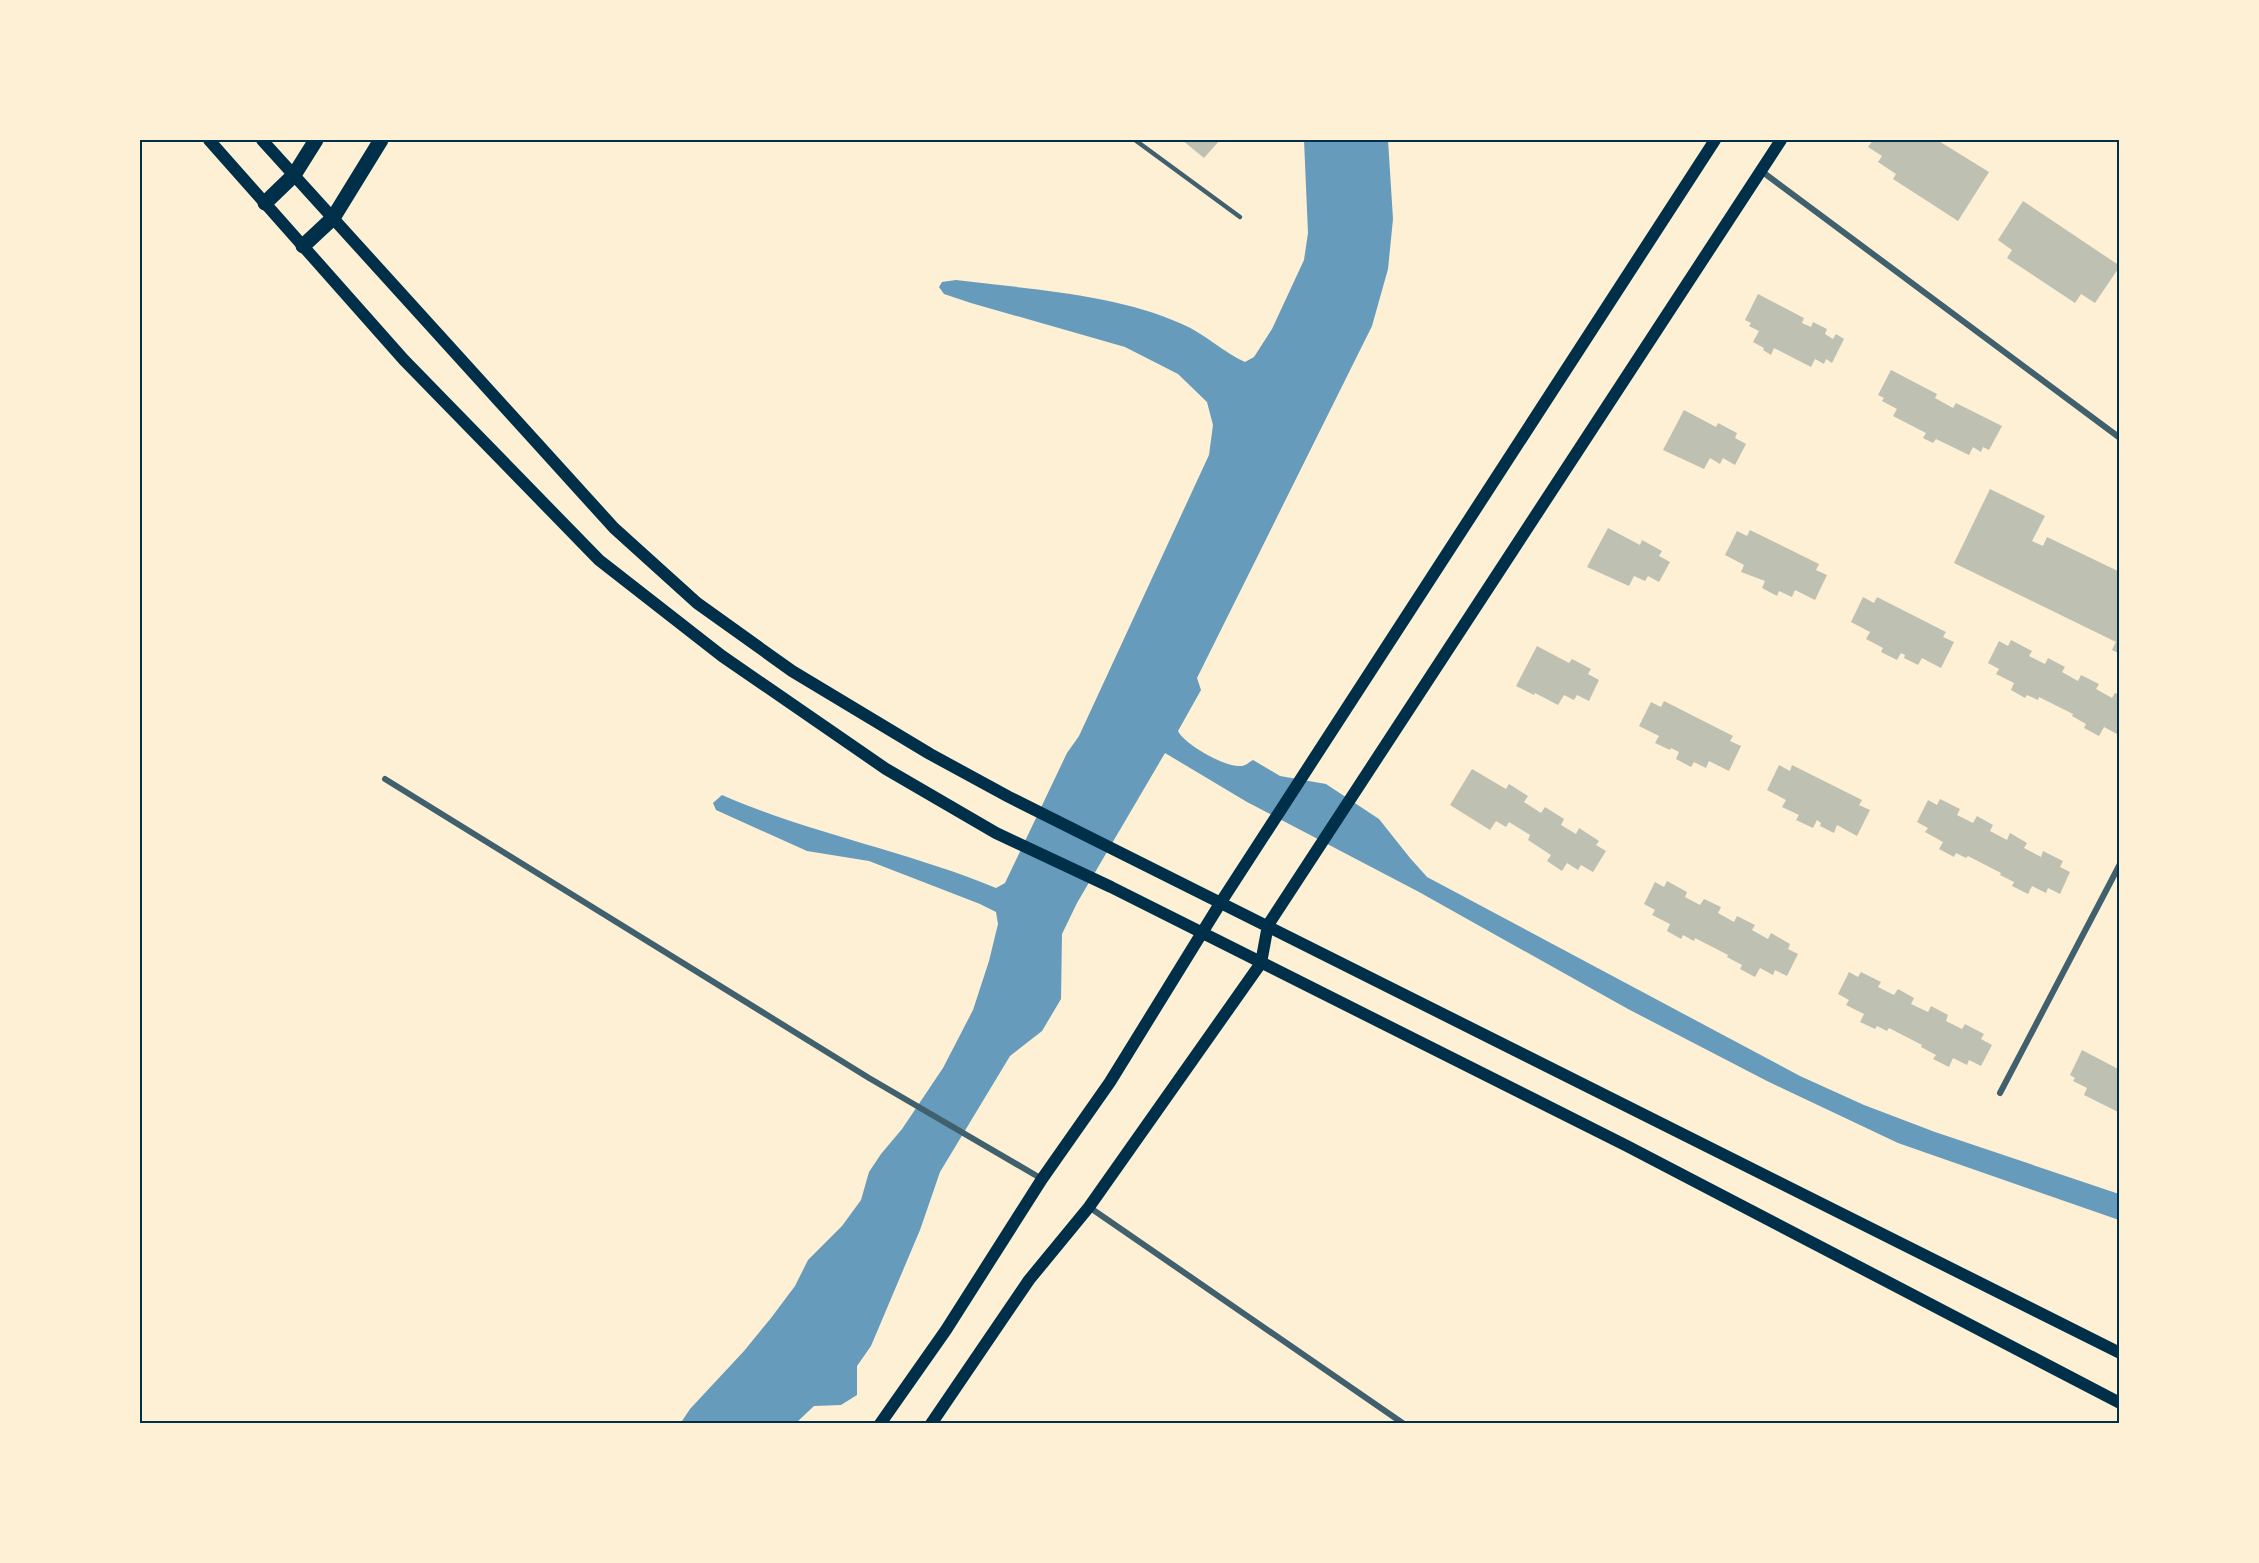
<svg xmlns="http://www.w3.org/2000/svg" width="2259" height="1563" font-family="'Asap Condensed',sans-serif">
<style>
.water{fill:#669bbc}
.building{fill:#bec0b2}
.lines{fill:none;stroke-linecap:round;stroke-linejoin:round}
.service{stroke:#3f606c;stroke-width:4.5}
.minor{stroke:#3f606c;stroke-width:6}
.secondary{stroke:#003049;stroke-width:12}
.primary{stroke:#003049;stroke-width:15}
.neatline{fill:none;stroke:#003049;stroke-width:2}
</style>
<rect width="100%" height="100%" fill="#fdf0d5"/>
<path class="water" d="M1304 140H1388L1393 219 1388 269 1372 326 1197 678 1201 690 1178 731C1185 745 1225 767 1240 766 1246 766 1248 763 1253 760L1280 776 1326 784 1379 819 1410 858 1427 877 1800 1076 1864 1105 1935 1132 2119 1194V1220L1898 1143 1767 1081 1628 1009 1419 892 1247 802 1165 753 1077 903 1062 934 1061 999 1042 1031 1010 1056 940 1172 920 1230 871 1346 857 1366V1395L841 1405 814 1406 796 1423 680 1424 690 1409 744 1351 771 1318 795 1286 808 1260 842 1226 861 1200 869 1172 881 1154 902 1129 943 1068 973 1010 989 961 998 924 996 912 980 904 869 861 807 851 716 810 713 803 722 795C811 834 907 851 996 888L1005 883 1067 753 1079 736 1209 455 1213 425 1207 402 1178 374 1125 347 971 303 944 294 939 287 942 282 956 280C1027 289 1117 294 1182 324 1205 334 1223 352 1245 362L1254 357 1272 329 1304 260 1308 233Z"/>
<path class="building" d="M1182 140H1220L1204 158Z
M1873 140H1937L1989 172 1958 221 1893 179 1896 174 1878 162 1882 156 1868 147Z
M2023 201 2120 266 2095 303 2081 294 2075 303 2007 258 2012 250 1998 240Z
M1758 294 1804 318 1802 323 1811 327 1813 322 1827 329 1825 334 1833 339 1836 334 1844 339 1832 363 1826 359 1824 364 1815 359 1811 367 1774 348 1771 355 1763 350 1764 348 1753 342 1759 331 1749 326 1751 323 1745 320Z
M1891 370 1937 394 1935 398 1953 408 1956 403 2002 426 1989 450 1983 447 1981 452 1973 447 1969 455 1936 439 1933 443 1923 438 1926 433 1893 416 1897 409 1882 401 1884 398 1878 395Z
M1684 410 1716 427 1718 423 1737 433 1735 438 1746 444 1735 465 1723 458 1720 464 1710 458 1704 469 1663 450Z
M1990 489 2045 516 2032 541 2043 546 2047 537 2120 572V654L2112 650 2116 642 1954 563Z
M1608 528 1640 545 1642 540 1662 551 1659 556 1670 562 1659 582 1648 576 1645 581 1634 576 1629 586 1587 567Z
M1750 530 1819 564 1816 570 1827 575 1815 600 1795 590 1792 597 1779 591 1777 596 1762 588 1765 581 1741 572 1744 565 1725 555 1737 531 1747 536Z
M1863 597 1874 603 1877 597 1946 632 1943 637 1954 642 1941 668 1922 658 1918 665 1904 658 1905 655 1901 653 1897 660 1881 652 1883 648 1866 639 1870 632 1851 622Z
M2011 640 2032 651 2029 656 2045 664 2048 658 2065 667 2062 672 2078 681 2081 675 2099 684 2096 689 2112 698 2115 693 2120 695V730L2117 734 2104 727 2099 736 2084 728 2086 724 2072 716 2073 714 2039 697 2038 700 2027 695 2025 698 2011 690 2014 683 1996 674 1999 669 1988 663 1999 641 2008 646Z
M1537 646 1569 663 1572 659 1591 669 1588 674 1599 680 1589 701 1577 695 1574 700 1564 695 1558 705 1535 693 1534 695 1516 686Z
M1664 701 1733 736 1730 741 1741 746 1729 771 1709 761 1706 768 1694 762 1691 767 1676 759 1679 752 1671 748 1670 750 1655 743 1659 736 1639 726 1651 702 1661 707Z
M1779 765 1790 771 1792 765 1862 800 1859 805 1870 810 1857 836 1837 825 1834 833 1820 826 1821 823 1817 820 1813 828 1796 820 1799 815 1782 807 1786 800 1767 790Z
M1472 769 1506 789 1509 784 1528 796 1524 802 1541 813 1545 807 1564 819 1561 825 1576 834 1579 828 1599 841 1596 845 1606 851 1593 872 1581 865 1578 870 1567 863 1562 871 1547 861 1551 855 1528 840 1530 835 1509 822 1506 827 1496 821 1490 830 1450 805Z
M1940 799 1960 809 1957 815 1973 823 1977 816 1993 825 1990 831 2007 840 2010 833 2027 843 2024 848 2041 857 2043 851 2063 861 2060 867 2070 872 2060 894 2048 888 2046 893 2032 886 2028 894 2012 886 2014 882 2000 875 2001 873 1968 856 1966 858 1956 853 1954 857 1939 849 1943 842 1925 832 1928 828 1917 822 1928 800 1937 805Z
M1667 881 1687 892 1685 897 1700 905 1704 899 1721 907 1718 913 1734 922 1737 916 1755 925 1752 930 1768 939 1771 933 1790 944 1788 949 1798 954 1787 976 1775 970 1773 975 1760 968 1755 977 1740 969 1742 965 1727 957 1728 955 1695 938 1694 941 1683 935 1681 939 1667 931 1670 924 1652 915 1655 910 1644 904 1655 882 1664 887Z
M1849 972 1858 977 1861 972 1881 982 1878 987 1894 995 1898 989 1914 998 1911 1004 1928 1012 1931 1006 1948 1015 1946 1021 1962 1029 1965 1024 1984 1034 1981 1039 1992 1045 1981 1066 1969 1060 1967 1065 1953 1058 1949 1067 1933 1059 1936 1055 1921 1047 1922 1045 1889 1028 1887 1031 1877 1026 1875 1029 1860 1022 1864 1014 1846 1005 1849 1000 1838 994Z
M2082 1050 2120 1070V1113L2084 1095 2087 1088 2073 1081 2075 1078 2070 1075Z"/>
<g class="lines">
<path class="service" d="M1135 140 1240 217"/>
<path class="minor" d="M1760 170 2120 438
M385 779 869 1078 1042 1179
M2000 1093 2120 864
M1089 1207 1404 1424"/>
<path class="secondary" d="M209 140 404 360 599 560 722 656 886 769 996 833 1111 887 1627 1146 2120 1403
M262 140 614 528 697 603 792 671 930 754 1009 797 2120 1353
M880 1424 946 1330 1042 1179 1110 1082 1221 902 1715 140
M931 1424 1029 1280 1089 1207 1261 963 1268 925 1781 140"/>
<path class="primary" d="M265 203 294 175 316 140
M303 246 333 218 381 140"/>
</g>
<rect width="2259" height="1563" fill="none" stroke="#fdf0d5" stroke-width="282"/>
<rect x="141" y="141" width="1977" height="1281" class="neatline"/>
</svg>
